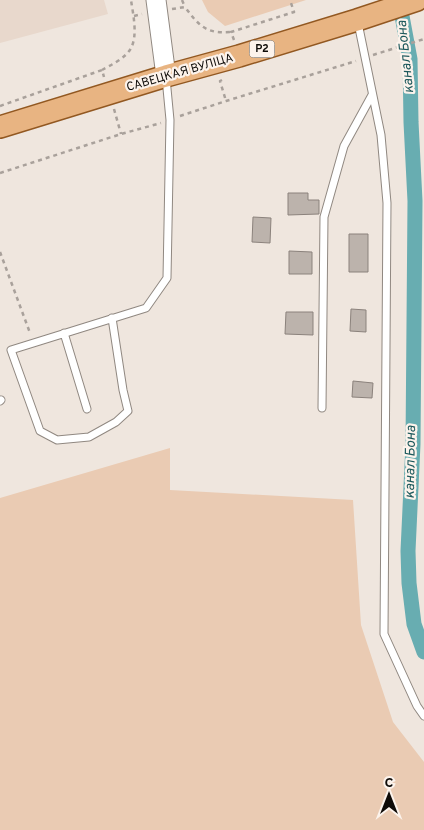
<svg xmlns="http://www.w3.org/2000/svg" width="424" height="830" font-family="Overpass,sans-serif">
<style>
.built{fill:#e8d8cc}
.green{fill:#eacbb3}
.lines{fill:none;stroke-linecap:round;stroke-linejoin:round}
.canal{stroke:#68adb1;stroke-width:15}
.building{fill:#bcb3ac;stroke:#8b827c}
.lane-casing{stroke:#908881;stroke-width:9}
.secondary-casing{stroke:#908881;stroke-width:21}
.primary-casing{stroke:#925821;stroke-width:24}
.path{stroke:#a9a19b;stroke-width:2.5;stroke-dasharray:4 4;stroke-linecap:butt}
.lane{stroke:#fff;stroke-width:7}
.secondary{stroke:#fff;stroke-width:19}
.primary{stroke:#e8b482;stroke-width:21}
.labels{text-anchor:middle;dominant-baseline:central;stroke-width:4.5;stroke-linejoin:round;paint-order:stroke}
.shield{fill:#fcf3ec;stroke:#55514c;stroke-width:1}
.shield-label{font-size:11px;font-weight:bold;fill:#0e0b08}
.street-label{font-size:12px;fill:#0e0b08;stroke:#fcf3ec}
.water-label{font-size:14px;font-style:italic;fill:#1c585b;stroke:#fcf3ec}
</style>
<rect width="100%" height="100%" fill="#efe6de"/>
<path class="built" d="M0 0H104L108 14 0 43Z"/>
<path class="green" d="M202 0H306L225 26 208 12Z
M170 448V490L353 500 361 625 393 722 424 762V830H0V498Z"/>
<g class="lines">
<path class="canal" d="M399 0 410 59 411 122 415 201 413 444 408 551 409 583 414 624 424 652"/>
</g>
<path class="building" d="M288 193H308V200H319V214L288 215Z
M253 217 271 218 270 243 252 242Z
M349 234H368V272H349Z
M289 251 312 252V274H289Z
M351 309 366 310V332L350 331Z
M286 312H313V335L285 334Z
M353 381 373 383 372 398 352 397Z"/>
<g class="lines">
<g class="lane-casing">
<path id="lane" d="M358 23 381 135 387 203 384 634 417 706 424 716
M112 318 123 390 128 411 116 422 89 437 57 440 40 431 11 350 146 308 167 278 170 120 166 78
M64 333 87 409
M0 401 1 400
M322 408 324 217 344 146 372 95"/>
</g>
<g class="secondary-casing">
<path id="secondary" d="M156 0 166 76"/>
</g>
<g class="primary-casing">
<path id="primary" d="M0 127 166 76 239 56 357 20 417 0"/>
</g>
<path class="path" d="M182 0 185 7
M172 9 185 7C199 26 206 34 231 32
M134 16 142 14
M234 40 231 32 294 12 290 0
M373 55 424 39
M102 70C111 65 126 58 131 48 138 35 133 14 131 0
M222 80 220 81 226 101
M0 106 102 70 104 77
M114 109 121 134
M180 116 226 101 356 61
M0 173 121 134 161 123
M0 252 30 333"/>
<use href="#lane" class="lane"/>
<use href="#secondary" class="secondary"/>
<use href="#primary" class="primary"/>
</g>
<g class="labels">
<rect class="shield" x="249.5" y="40.5" width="25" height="17" rx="4"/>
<g class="shield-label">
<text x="262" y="49">Р2</text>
</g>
<g class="street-label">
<text transform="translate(180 73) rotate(-16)">САВЕЦКАЯ ВУЛІЦА</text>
</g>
<g class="water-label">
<text transform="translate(406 57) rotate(-96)">канал Бона</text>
<text transform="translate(411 462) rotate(-89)">канал Бона</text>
</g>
</g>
<g transform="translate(389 795)" stroke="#fcf3ec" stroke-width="4" paint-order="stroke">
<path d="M0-4L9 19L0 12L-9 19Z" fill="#0e0b08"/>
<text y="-8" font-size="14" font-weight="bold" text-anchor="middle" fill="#0e0b08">С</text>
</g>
</svg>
